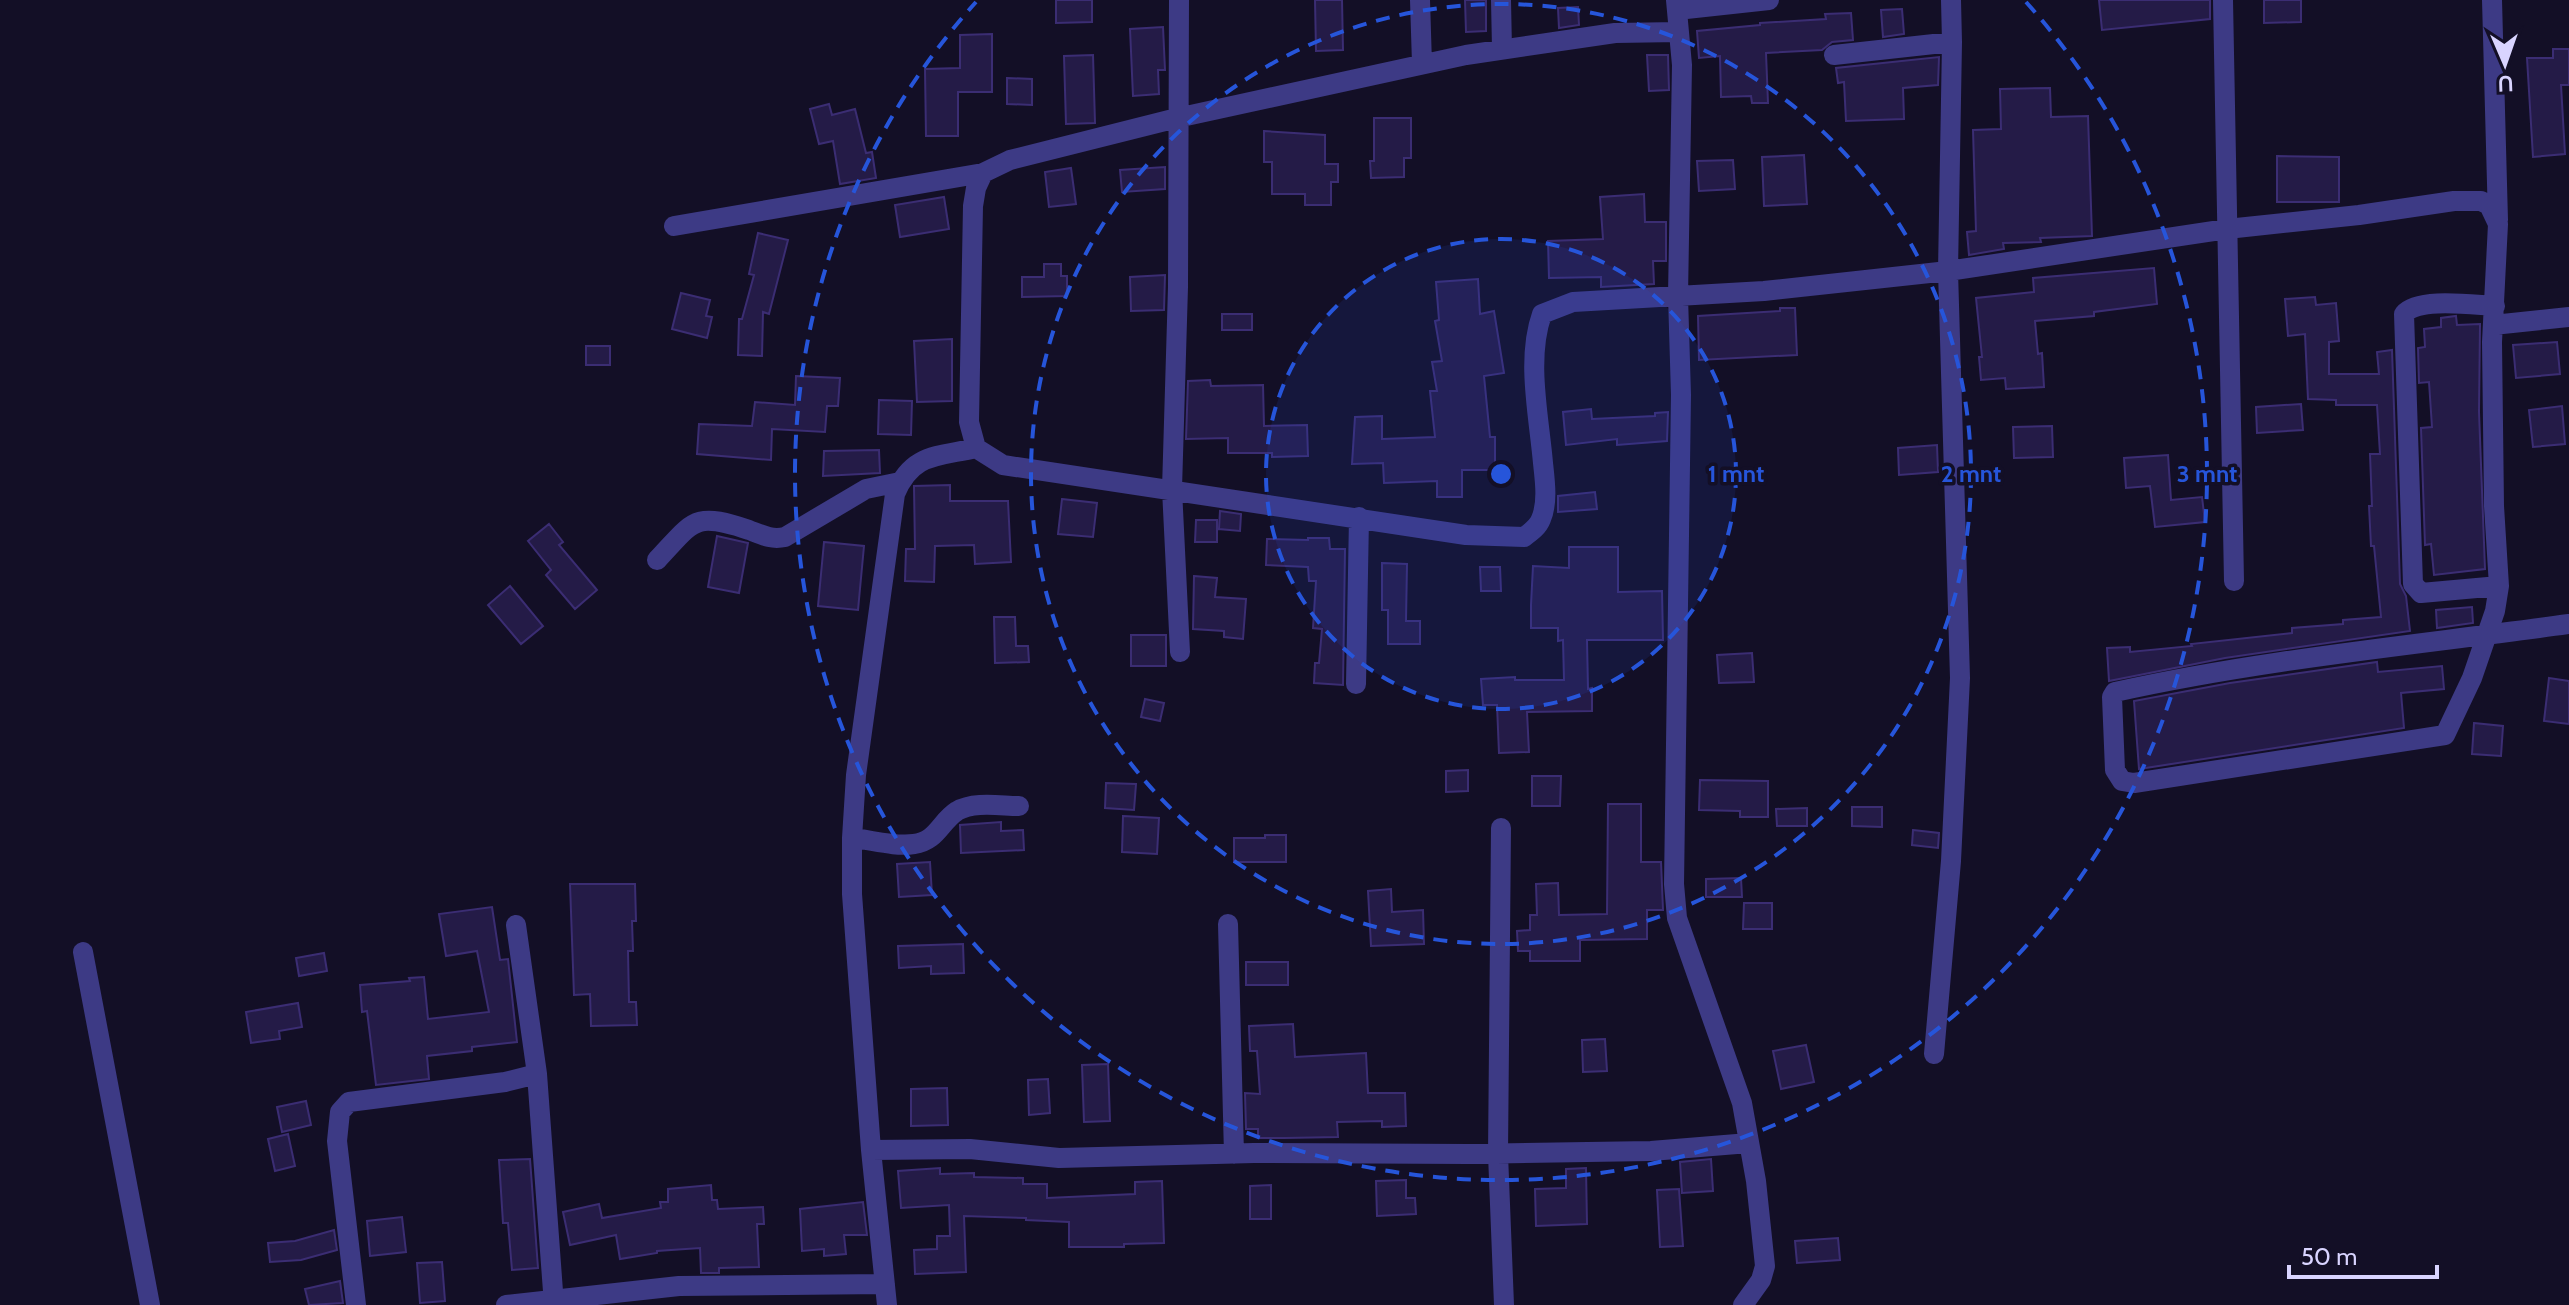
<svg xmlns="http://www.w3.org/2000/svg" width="2569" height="1305" font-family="Cabin,sans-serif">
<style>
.building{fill:#241b47;stroke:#3b2d73;stroke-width:2}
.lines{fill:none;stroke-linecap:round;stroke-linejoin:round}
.minor{stroke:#3d3a85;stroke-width:20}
.ring{fill:none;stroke:#2655da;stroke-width:4;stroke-dasharray:14 10}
.centre{fill:#2655da;stroke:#130f26;stroke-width:4}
.ring-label{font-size:24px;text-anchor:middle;font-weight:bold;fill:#2655da;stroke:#130f26;stroke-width:7;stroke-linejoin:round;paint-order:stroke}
</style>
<rect width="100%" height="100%" fill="#130f26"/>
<path class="building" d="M1056 0H1092V22L1056 23Z
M1315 0H1342L1343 50 1316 51Z
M1465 0H1486V31L1466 32Z
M2099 0H2210V19L2102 30Z
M2264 0H2301V22L2264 23Z
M1578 7 1579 25 1559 28 1558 8Z
M1902 9 1904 34 1883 37 1881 10Z
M1851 13 1853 40 1832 42 1822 50 1766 53 1768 103H1752L1751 96 1721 97 1720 56 1699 58 1697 31 1760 25V23L1826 19 1825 14Z
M1163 27 1165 70H1158L1159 94 1133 96 1130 29Z
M992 34V92H958V136H926L925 69 960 68V35Z
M2553 49H2569V85H2561L2565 154 2533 157 2527 58H2553Z
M1093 55 1095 123 1066 124 1064 56Z
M1647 55H1668L1669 90 1649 91Z
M1939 57 1938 85 1903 88 1904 119 1846 121 1844 82 1838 83 1836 68Z
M1007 78 1032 79V105L1007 104Z
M2050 88 2051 117 2088 116 2092 236 2040 238 2041 242 2003 243 2004 249 1969 255 1967 232 1976 231 1973 130 2001 129 2000 89Z
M829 104 832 115 855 109 866 153 872 152 876 178 840 184 833 141 819 144 810 109Z
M1374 118H1411V158H1404V177L1371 178 1370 161H1374Z
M1264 131 1325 135V164H1338V182H1331V205H1305V194H1272V162H1264Z
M1804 155 1807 204 1764 206 1762 157Z
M2277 156 2339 157V202H2277Z
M1733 160 1735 189 1699 191 1697 161Z
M1165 167V189L1122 192 1120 170Z
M1071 168 1076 204 1049 207 1045 172Z
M1644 194 1645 222H1666V261H1653L1654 284 1601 287V277L1549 278 1548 241 1603 239 1600 197Z
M944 197 949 229 900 237 895 205Z
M758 233 788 240 769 314 763 312 762 356 738 355 739 319H742L754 275 749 274Z
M1044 264H1061V276H1067V296L1022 297V277H1044Z
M2154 268 2157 304 2094 312V316L2035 321 2038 354 2042 353 2044 387 2006 389 2005 378 1981 380 1979 357H1982L1976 298 2034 292 2033 278Z
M1165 275 1164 310 1131 311 1130 277Z
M1478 279 1480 314 1494 311 1504 373 1484 376 1490 437H1495V470H1462V497H1437V481L1384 483 1383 463 1352 464 1355 417 1382 416V439L1435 437 1430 391H1437L1432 362 1442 361 1435 321 1439 320 1436 282Z
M681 293 710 300 706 316 712 317 707 338 672 329Z
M2315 297 2316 305 2336 303 2339 341 2329 342V374H2379L2377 352 2392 350 2400 584 2406 596 2410 631 2225 658 2109 681 2107 648 2130 647V652L2192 646 2191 644 2292 633V628L2343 624V620L2381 617 2374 546H2371L2369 506H2372L2370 454H2380L2377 405H2336V400L2308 399 2305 334 2288 336 2285 299Z
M1780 308H1795L1797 355 1699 360 1698 316 1780 311Z
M1222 314H1252V330H1222Z
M2456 316 2457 325 2480 324 2479 412 2485 569 2434 575 2431 544 2425 545 2421 428 2432 427 2429 382 2419 383 2418 348 2425 347 2424 329 2441 327V318Z
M952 339V401L917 402 914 341Z
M2557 342 2560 374 2516 378 2513 345Z
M586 346H610V365H586Z
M796 376 840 378 838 406H827L825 432 772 429 771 460 697 454 699 424 752 426 755 402 795 405Z
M1210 380 1211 386 1263 385 1264 426 1307 425 1308 456 1272 457V453H1228V438L1186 439 1188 381Z
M879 400 912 401 911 435 878 434Z
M2301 404 2303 430 2257 433 2256 407Z
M2562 406 2565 444 2533 447 2529 410Z
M1591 409 1592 419 1655 416V413L1668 412 1667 441 1617 445V439L1566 445 1563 412Z
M2052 426 2053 457 2014 458 2013 427Z
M1937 445 1938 472 1899 475 1898 448Z
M879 450 880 473 823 476 824 451Z
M2168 455 2171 500 2202 497 2205 522 2155 527 2150 486 2126 488 2124 458Z
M950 485V501H1008L1011 562 975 564 974 545 935 546 934 582 905 581 906 549H915L914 486Z
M1595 492 1597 509 1558 512V496Z
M1062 499 1097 503 1093 537 1058 534Z
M1220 511 1241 514 1240 531 1219 529Z
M1196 520H1217V542H1195Z
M549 524 563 542 559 545 597 590 575 609 546 575 551 570 528 541Z
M717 536 748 543 739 593 708 587Z
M1308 538H1329L1330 549H1345L1343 685 1314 683 1315 663H1319L1322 629 1313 628 1316 581H1309L1308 567 1266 565 1267 539 1308 540Z
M824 542 864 546 858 610 818 606Z
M1569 547H1618V592L1662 591 1663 640H1587L1588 689 1592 688V711L1527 712 1529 752 1499 753 1497 705H1483L1481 679 1515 677V680H1564L1563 640 1558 641V628H1531V605L1533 566 1569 568Z
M1382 563 1407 564 1406 621H1420V644H1388V610H1382Z
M1480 567H1500L1501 591H1481Z
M1194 576 1217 578 1215 597 1246 599 1243 639 1224 637V631L1193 629Z
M510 586 543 626 521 644 488 605Z
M2472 607 2473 623 2437 628 2436 610Z
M994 617H1015L1016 646H1028L1029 662 995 663Z
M1131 635H1166V666H1131Z
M1752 653 1754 682 1719 683 1717 655Z
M2377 662 2378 672 2442 666 2444 689 2401 693 2404 728 2139 769 2134 701 2230 683Z
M2549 678 2569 681V724L2544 721Z
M1145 699 1164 703 1160 721 1141 717Z
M2474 723 2503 726 2501 756 2472 754Z
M1468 770V791L1446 792V771Z
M1532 776H1561L1560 806H1532Z
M1700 780 1768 781V817H1740V811L1699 810Z
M1106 783 1136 784 1134 810 1105 808Z
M1608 804H1641V862H1661L1663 910H1647V939L1580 940V961H1530V951H1518L1517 931 1530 930V915H1537L1536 884 1558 883 1559 915 1607 914Z
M1852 807H1882V827L1852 826Z
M1807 808V826H1777L1776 809Z
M1123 816 1159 818 1157 854 1122 852Z
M1001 822V831L1023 830 1024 850 961 853 960 825Z
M1913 830 1939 833 1938 848 1912 845Z
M1265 835H1286V862H1234V838H1265Z
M930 862 932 895 899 897 897 864Z
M1741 878 1742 897H1706V879Z
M570 884H635L636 921H632L633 951H628L629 1002H636L637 1025 591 1026 590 994 574 995Z
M1391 889 1392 912 1423 910 1424 944 1371 946 1368 891Z
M1744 903H1772V929H1743Z
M492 907 500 960 508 959 517 1042 472 1047V1051L427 1056 429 1079 376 1085 367 1011 362 1012 360 985 410 981 409 978 424 977 428 1019 489 1012 477 951 446 956 439 914Z
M963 944 964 973 931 974V966L899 968 898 946Z
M324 953 327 971 299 976 296 958Z
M1246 962H1288V985H1246Z
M298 1003 302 1027 279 1031 280 1039 251 1043 246 1012Z
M1293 1024 1295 1057 1366 1053 1368 1093H1405L1406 1126 1382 1127V1121L1337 1122 1338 1137 1285 1138H1258V1129H1246L1245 1093 1260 1094 1257 1051H1250L1249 1026Z
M1605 1039 1607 1071 1583 1072 1582 1040Z
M1806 1045 1814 1082 1781 1089 1773 1051Z
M1108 1064 1110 1121 1084 1122 1082 1065Z
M1048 1079 1050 1113 1029 1115 1028 1080Z
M947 1088 948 1125 911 1126V1089Z
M306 1101 311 1125 282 1132 277 1107Z
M288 1134 295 1166 275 1171 268 1139Z
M530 1159 538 1268 512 1270 508 1223H503L499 1160Z
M1711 1159 1713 1191 1682 1193 1680 1162Z
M940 1168V1174L974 1173V1177L1023 1178V1184H1047V1198L1135 1194V1182L1162 1181 1164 1243 1124 1244V1247H1069V1222L1026 1220V1218L964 1216 966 1272 915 1274 914 1250 937 1249V1236H950L949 1205 901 1208 898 1171Z
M1586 1168 1587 1224 1536 1226 1535 1189 1566 1188V1169Z
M1406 1180V1198H1415L1416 1214 1377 1216 1376 1181Z
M711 1185 712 1200H717L718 1209 763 1207 764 1224H757L759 1267 719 1268V1273H701L700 1248 657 1251V1253L620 1259 616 1235 570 1245 563 1212 599 1204 602 1218 661 1208 660 1202H668V1189Z
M1271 1185V1219H1250V1186Z
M1679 1189 1683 1246 1660 1247 1657 1190Z
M863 1202 867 1235H844L846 1254 824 1256V1249L802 1251 800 1209Z
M402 1217 406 1252 370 1256 367 1221Z
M334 1230 337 1250 301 1260 270 1262 268 1243 295 1241Z
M1838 1238 1840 1260 1797 1263 1795 1241Z
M442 1262 445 1301 420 1303 417 1263Z
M340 1281 343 1303 309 1305 305 1289Z"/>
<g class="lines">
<path class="minor" d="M1179 0 1178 287 1172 489 1180 652
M1420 0 1422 64
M1501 0 1502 49
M1676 0 1682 65 1678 296 1681 395 1674 884 1677 918 1742 1103 1756 1181 1765 1266 1761 1280 1743 1305
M2223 0 2234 581
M2492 0 2498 220
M1677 10 1769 0
M1679 32 1615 33 1466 55 1177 118 1010 160 983 173 976 188 973 206 969 422 976 448 1003 465 1466 535 1524 537C1531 532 1538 527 1541 519 1548 503 1545 481 1543 463 1539 416 1526 359 1542 314L1573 302 1764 291 1948 271 2227 229 2359 215 2454 201H2481L2489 205 2498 224 2492 342 2494 506 2499 586 2495 611 2472 678 2445 735 2134 783 2122 781 2115 770 2112 697 2115 692C2264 659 2417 645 2569 624
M1834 55 1952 42
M674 226 983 173
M2495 306C2473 305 2418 297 2404 314L2413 584 2421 593 2499 586
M2493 325 2569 317
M657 560C694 521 693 511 749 530 762 535 771 540 785 537L866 489 900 482
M1356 684 1359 517
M1501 828 1498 1154 1504 1305
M852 838C872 840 894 847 914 844 937 841 940 822 957 811 974 801 1001 806 1019 806
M1228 924 1234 1154
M83 952 150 1305
M1934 1054 1951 861 1960 678 1948 271 1952 42 1951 0
M537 1074 554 1305
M871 1150 970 1149 1059 1158 1254 1153 1468 1154 1651 1151 1749 1143
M356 1305 337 1141 340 1112 349 1102 505 1082 537 1074 516 925
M506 1305 679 1286 885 1284
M887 1305 871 1150 852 894V838L856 775 895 494C912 453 937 457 976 448"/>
</g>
<circle cx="1501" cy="474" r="235" fill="#2655da" fill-opacity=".12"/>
<g class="ring">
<circle cx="1501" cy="474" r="235"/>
<circle cx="1501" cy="474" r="470"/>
<path d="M2026 2A706 706 0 1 1 976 2"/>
</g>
<circle cx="1501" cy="474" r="12" class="centre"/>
<g class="ring-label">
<text x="1736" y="482">1 mnt</text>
<text x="1971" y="482">2 mnt</text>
<text x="2207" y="482">3 mnt</text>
</g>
<g transform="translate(2505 64) rotate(178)" stroke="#130f26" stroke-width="6" paint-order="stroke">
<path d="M0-6L14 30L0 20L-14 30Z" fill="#d9d4ff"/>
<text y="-12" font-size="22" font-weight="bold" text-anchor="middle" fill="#d9d4ff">U</text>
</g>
<path d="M2289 1265v12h148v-12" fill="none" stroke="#d9d4ff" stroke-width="4"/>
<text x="2301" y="1265" font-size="24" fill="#d9d4ff" stroke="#130f26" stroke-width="6" paint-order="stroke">50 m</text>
</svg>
